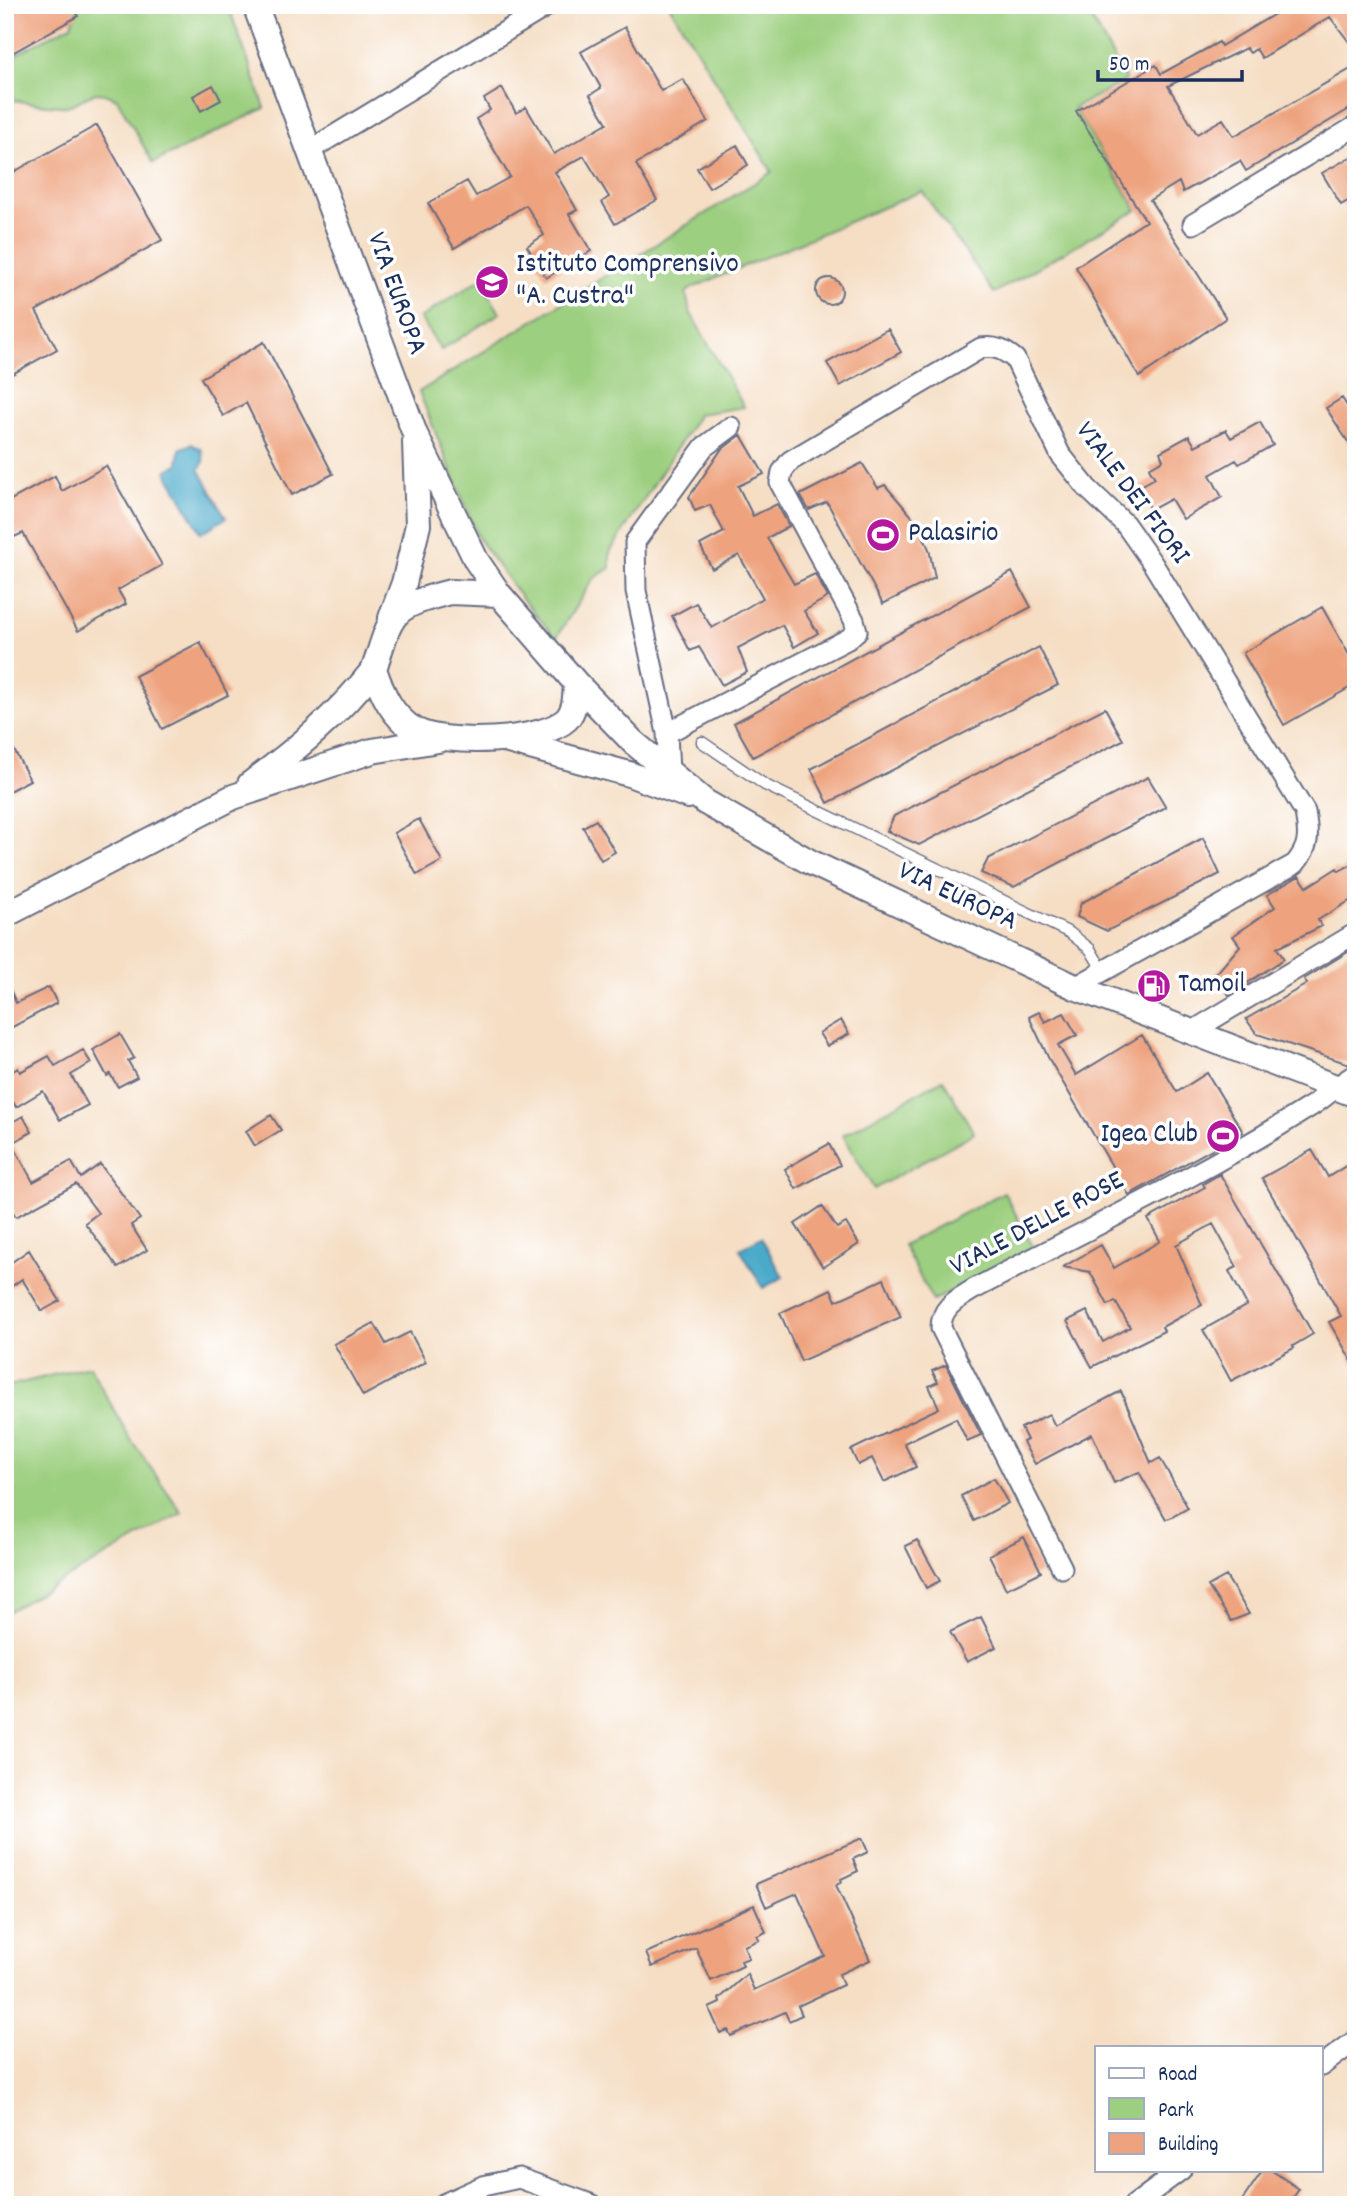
<svg xmlns="http://www.w3.org/2000/svg" width="1361" height="2210" font-family="Dekko,sans-serif">
<style>
.green{fill:#9ccf7f;stroke:#5c7f6e;stroke-width:2}
.water{fill:#4baaca;stroke:#336c94;stroke-width:2}
.building{fill:#eea37e}
.lines{fill:none;stroke-linecap:round;stroke-linejoin:round}
.service-casing{stroke:#676c82;stroke-width:13}
.minor-casing{stroke:#676c82;stroke-width:23}
.tertiary-casing{stroke:#676c82;stroke-width:28}
.service{stroke:#fff;stroke-width:10}
.minor{stroke:#fff;stroke-width:19}
.tertiary{stroke:#fff;stroke-width:24}
.labels{text-anchor:middle;dominant-baseline:central;stroke-width:7;stroke-linejoin:round;paint-order:stroke}
.poi-label{font-size:28px;fill:#1b2f5e;stroke:#fff;text-anchor:start}
.street-label{font-size:28px;fill:#1b2f5e;stroke:#fff}
</style>
<rect width="100%" height="100%" fill="#fff"/>
<filter id="ink" filterUnits="userSpaceOnUse"><feTurbulence type="fractalNoise" baseFrequency=".0143" numOctaves="2"/><feDisplacementMap in="SourceGraphic" scale="14" xChannelSelector="R" yChannelSelector="G"/><feConvolveMatrix kernelMatrix="1 2 1 2 8 2 1 2 1" color-interpolation-filters="sRGB"/></filter>
<filter id="wash" filterUnits="userSpaceOnUse"><feTurbulence type="fractalNoise" baseFrequency=".00686" numOctaves="4" result="noise"/><feDisplacementMap in="SourceGraphic" scale="28" xChannelSelector="R" yChannelSelector="G"/><feGaussianBlur stdDeviation="1.57" result="paint"/><feColorMatrix in="noise" values="0 0 0 0 0 0 0 0 0 0 0 0 0 0 0 0 0 1.4 0 .05"/><feComposite in="paint" operator="in"/></filter>
<g filter="url(#wash)">
<rect width="100%" height="100%" fill="#f5dec4"/>
<path class="green" d="M70 5H228L265 108 153 163 117 99C88 84 88 102 66 106 58 107 13 101 5 98V60L71 25 75 15Z
M669 5H1084L1126 80 1074 108 1137 210 994 293 922 191 692 288 686 293 690 312 744 407 699 414 610 552V568L593 579 556 638 523 600 479 540 419 392 772 172Z
M479 280 500 313 441 350 420 318Z
M943 1079 974 1133 874 1189 843 1135Z
M1004 1192 1033 1247 933 1301 903 1245Z
M89 1366 130 1438 182 1513 5 1613V1387Z"/>
<path class="water" d="M191 444 202 450 204 462 199 469 226 518 201 533 166 471 178 464 180 449Z
M761 1237 783 1277 763 1288 740 1249Z"/>
<g id="blocks">
<path class="building" d="M5 5H72L78 16 5 57Z
M1290 5H1356V51L1330 17 1262 58 1256 49 1250 53 1246 48 1168 86 1197 134 1223 119 1234 136 1356 66V105L1246 171 1240 161 1183 192 1179 182 1150 200 1226 318 1139 377 1076 267 1146 221 1076 111 1156 65 1161 74 1219 42 1221 46Z
M625 27 661 91 683 79 708 121 636 164 657 200 615 224 602 202 609 197 584 156 555 172 577 210 569 214 591 251 546 278 527 246 544 235 526 205 454 248 428 203 467 181 476 196 510 177 476 119 490 110 484 99 502 88 516 113 526 107 554 154 607 123 590 95 601 88 581 52Z
M213 85 221 100 201 111 193 96Z
M97 125 162 240 36 311 57 349 5 378V177Z
M737 145 748 165 709 188 697 168Z
M1356 154V196L1341 205 1322 173Z
M816 291a13 13 0 1 1 26 0a13 13 0 1 1-26 0Z
M888 329 901 352 840 386 827 363Z
M264 342 333 474 292 495 246 403 223 416 201 378Z
M1342 398 1356 420V454L1326 408Z
M1260 422 1273 445 1239 464 1236 460 1210 475 1222 497 1183 519 1171 499 1151 510 1139 487 1155 478 1149 468 1163 460 1160 452 1189 436 1195 446 1226 430 1231 438Z
M741 435 764 474 738 486 753 516 777 504 789 526 767 538 794 584 815 574 828 597 804 611 818 633 794 647 782 625 738 648 747 672 722 685 699 647 690 651 672 616 696 603 712 628 763 598 739 555 712 569 700 545 724 532 710 505 695 511 689 497 721 450Z
M862 463 878 488 885 485 916 521 929 549 935 578 883 604 827 502 809 510 800 495Z
M106 466 162 565 118 590 126 604 78 631 23 533 5 541V503L55 476 62 491Z
M1012 572 1031 607 753 757 734 723Z
M1322 607 1356 667V684L1284 725 1243 653Z
M200 642 228 695 162 729 135 676Z
M1039 647 1058 685 828 803 811 769Z
M1105 708 1123 740 919 845 887 831 894 816Z
M5 733 30 780 5 793Z
M1148 777 1166 807 1014 887 981 873 988 859Z
M419 819 442 861 417 875 394 833Z
M596 820 615 852 601 860 583 827Z
M1203 838 1220 874 1107 931 1077 917 1081 903Z
M1356 862V897L1318 920 1322 926 1277 948 1284 959 1229 995 1215 975 1240 946 1233 936 1275 907 1267 895 1299 876 1307 887 1337 868 1339 871Z
M1356 947V1062L1349 1064 1257 1034 1246 1019 1307 984 1304 979Z
M1151 973 1170 981 1162 1000 1143 992Z
M5 978 16 1003 49 987 57 1003 5 1031Z
M1039 1012 1045 1022 1064 1013 1077 1035 1058 1045 1076 1075 1142 1035 1177 1092 1207 1073 1243 1132 1129 1195 1049 1059 1029 1017Z
M841 1020 849 1034 827 1046 819 1033Z
M120 1034 134 1058 128 1061 137 1077 118 1087 110 1074 107 1076 93 1050Z
M83 1050 91 1063 71 1075 88 1105 60 1120 43 1091 16 1107 5 1088V1076L18 1068 20 1072 49 1056 55 1066Z
M271 1115 281 1130 255 1146 246 1131Z
M23 1116 32 1132 12 1143 33 1182 71 1161 81 1178 100 1164 140 1219 131 1225 147 1250 118 1268 85 1223 98 1213 76 1184 16 1217 5 1198V1126Z
M829 1144 840 1165 796 1189 785 1169Z
M1312 1150 1328 1177 1349 1164 1356 1176V1368L1329 1322 1341 1316 1262 1178Z
M1220 1174 1313 1334 1293 1346 1294 1348 1231 1381 1203 1330 1247 1305 1229 1271 1237 1267 1213 1224 1176 1245 1202 1305 1162 1327 1164 1331 1092 1367 1067 1321 1087 1311 1103 1342 1130 1327 1115 1301 1108 1305 1090 1272 1063 1267 1101 1245 1114 1268 1157 1243 1160 1241 1148 1219 1205 1187 1203 1184Z
M822 1206 837 1228 846 1223 859 1244 823 1267 795 1224Z
M29 1250 60 1301 42 1311 22 1279 5 1291V1267Z
M884 1279 901 1317 801 1361 780 1313 831 1289 836 1301Z
M374 1323 386 1344 410 1332 426 1362 363 1396 334 1344Z
M946 1365 981 1435 967 1441 956 1418 904 1443 916 1467 884 1482 872 1458 858 1465 851 1450 939 1408 929 1386 938 1382 932 1371Z
M1121 1391 1151 1463 1160 1458 1188 1508 1170 1518 1166 1519 1139 1472 1114 1483 1092 1434 1035 1464 1023 1442 1027 1440 1021 1428 1049 1414 1055 1426Z
M994 1478 1008 1503 974 1521 961 1496Z
M1024 1537 1041 1572 1006 1589 989 1555Z
M917 1540 940 1581 926 1588 905 1546Z
M1226 1576 1249 1614 1231 1621 1208 1586Z
M981 1617 996 1647 967 1662 950 1632Z
M862 1838 868 1852 853 1859 858 1871 841 1879 842 1882 836 1885 870 1960 839 1974 843 1985 798 2006 802 2015 789 2021 785 2012 731 2036 728 2030 720 2033 709 2008 720 2003 719 1999 747 1974 754 1990 825 1956 797 1893 766 1907 756 1884Z
M754 1905 766 1932 757 1936 759 1940 744 1946 749 1958 741 1961 743 1966 711 1981 696 1948 652 1967 646 1953Z
M1263 2170H1271L1299 2189 1288 2205H1239Z"/>
</g>
</g>
<g filter="url(#ink)">
<use href="#blocks" fill-opacity="0" stroke="#676c82" stroke-width="2"/>
<g class="lines">
<g class="service-casing">
<path id="service" d="M702 742 765 785 1070 933 1090 949 1103 971"/>
</g>
<g class="minor-casing">
<path id="minor" d="M310 150 549 5
M1193 224 1356 126
M667 733 848 639 857 631 854 620 780 483 782 472 790 461 981 348C996 346 1004 350 1015 359L1060 454 1087 488 1125 524 1153 564 1305 812C1309 835 1310 846 1295 864L1075 987
M669 772 667 733 636 591 635 542 704 447 731 427
M1191 1032 1356 933
M1062 1568 941 1328C941 1306 958 1299 974 1289 1086 1230 1202 1175 1308 1108 1325 1098 1338 1084 1356 1074
M1321 2066 1356 2040
M441 2205 483 2186 519 2178 593 2205
M1134 2205 1181 2170"/>
</g>
<g class="tertiary-casing">
<path id="tertiary" d="M255 5 415 434 476 560 499 594
M450 592 499 594 576 683C575 695 576 709 567 719 542 743 445 746 415 730 392 717 382 693 374 669 393 611 389 608 450 592Z
M391 618 404 583 418 525 415 442
M576 683 633 742 705 802 810 862 1075 987 1356 1095
M508 741 629 774 688 796
M250 784C297 749 338 715 374 669
M5 915 233 797 372 751 438 740"/>
</g>
<use href="#service" class="service"/>
<use href="#minor" class="minor"/>
<use href="#tertiary" class="tertiary"/>
</g>
</g>
<defs>
<g id="school-disc" transform="scale(1.75)"><circle r="9.5" fill="#b5179e" stroke="#fff"/><path d="M0-5L7-2L0 1L-7-2ZM-4 1L0 2.5L4 1V4Q0 6-4 4Z" fill="#fff"/></g>
<g id="stadium-disc" transform="scale(1.75)"><circle r="9.5" fill="#b5179e" stroke="#fff"/><path d="M0-5a6.5 5 0 1 0 0 10a6.5 5 0 1 0 0-10ZM-3.5-1.8h7v3.6h-7Z" fill="#fff"/></g>
<g id="fuel-disc" transform="scale(1.75)"><circle r="9.5" fill="#b5179e" stroke="#fff"/><path d="M-5.5-6h7V0h2V4h1.3V-2.5L3-4.5l.8-.8L6-3V5H2.5V1h-1V6h-7ZM-4.2-4.7v3.2H.2V-4.7Z" fill="#fff"/></g>
</defs>
<g fill-rule="evenodd">
<use href="#school-disc" x="492" y="282"/>
<use href="#stadium-disc" x="883" y="535"/>
<use href="#fuel-disc" x="1154" y="986"/>
<use href="#stadium-disc" x="1223" y="1136"/>
</g>
<g class="labels">
<g class="poi-label">
<text x="516" y="266">Istituto Comprensivo<tspan x="516" dy="32">"A. Custra"</tspan></text>
<text x="908" y="535">Palasirio</text>
<text x="1178" y="986">Tamoil</text>
<text x="1198" y="1136" text-anchor="end">Igea Club</text>
</g>
<g class="street-label">
<text transform="translate(395 294) rotate(70)">VIA EUROPA</text>
<text transform="translate(1131 494) rotate(53)">VIALE DEI FIORI</text>
<text transform="translate(957 898) rotate(25)">VIA EUROPA</text>
<text transform="translate(1038 1225) rotate(-28)">VIALE DELLE ROSE</text>
</g>
</g>
<rect width="1361" height="2210" fill="none" stroke="#fff" stroke-width="28"/>
<rect x="1095" y="2046" width="228" height="126" fill="#ffffff" stroke="#a4acbf" stroke-width="2"/>
<rect x="1109" y="2068" width="35" height="10" fill="#ffffff" stroke="#a4acbf" stroke-width="2"/>
<text x="1158" y="2080" font-size="21" fill="#1b2f5e">Road</text>
<rect x="1109" y="2098" width="35" height="21" fill="#9ccf7f" stroke="#a4acbf" stroke-width="2"/>
<text x="1158" y="2116" font-size="21" fill="#1b2f5e">Park</text>
<rect x="1109" y="2133" width="35" height="21" fill="#eea37e" stroke="#a4acbf" stroke-width="2"/>
<text x="1158" y="2150" font-size="21" fill="#1b2f5e">Building</text>
<path d="M1098 70v10h144v-10" fill="none" stroke="#1b2f5e" stroke-width="3.5"/>
<text x="1109" y="70" font-size="21" fill="#1b2f5e" stroke="#ffffff" stroke-width="5" paint-order="stroke">50 m</text>
</svg>
